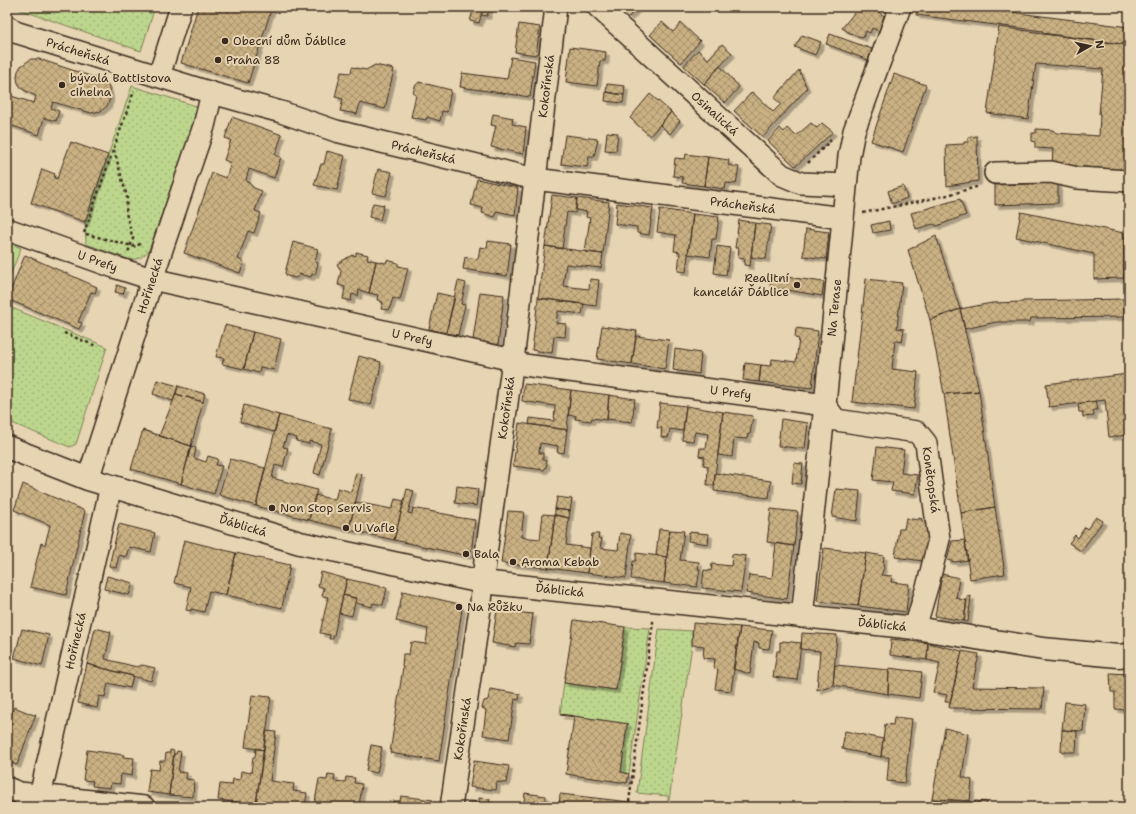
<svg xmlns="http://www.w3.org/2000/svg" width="1136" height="814" font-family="'Shantell Sans',sans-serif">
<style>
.grass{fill:url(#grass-dots);stroke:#7c8056}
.pitch{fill:#bdd68d;stroke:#7c8056}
.building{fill:url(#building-cross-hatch);stroke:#3b2a1e;filter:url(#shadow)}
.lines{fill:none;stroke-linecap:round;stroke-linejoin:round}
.minor-casing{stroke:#3b2a1e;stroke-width:24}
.secondary-casing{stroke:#3b2a1e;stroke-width:25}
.path{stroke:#3b2a1e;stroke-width:2.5;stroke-dasharray:3 3;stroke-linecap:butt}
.minor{stroke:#e7d4b2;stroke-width:21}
.secondary{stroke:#e7d4b2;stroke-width:22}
.poi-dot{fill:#3b2a1e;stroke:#e7d4b2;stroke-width:1.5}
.labels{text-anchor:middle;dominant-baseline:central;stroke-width:4;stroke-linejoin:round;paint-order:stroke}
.poi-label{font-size:12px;fill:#3b2a1e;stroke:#e7d4b2;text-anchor:start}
.street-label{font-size:12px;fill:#3b2a1e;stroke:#e7d4b2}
</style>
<defs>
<pattern id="grass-dots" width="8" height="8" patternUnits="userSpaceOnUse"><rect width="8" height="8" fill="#bdd68d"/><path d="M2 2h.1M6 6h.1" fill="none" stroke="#a3b879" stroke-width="1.8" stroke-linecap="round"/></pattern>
<pattern id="building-cross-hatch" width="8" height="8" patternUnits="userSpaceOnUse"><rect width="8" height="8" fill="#cab183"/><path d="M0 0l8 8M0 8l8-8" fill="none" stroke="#a5906b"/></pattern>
<filter id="shadow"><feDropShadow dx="3.5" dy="3.5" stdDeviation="0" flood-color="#0004"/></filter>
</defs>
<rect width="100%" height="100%" fill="#e7d4b2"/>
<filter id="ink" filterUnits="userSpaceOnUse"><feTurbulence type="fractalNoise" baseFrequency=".025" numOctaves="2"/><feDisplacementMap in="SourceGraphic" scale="8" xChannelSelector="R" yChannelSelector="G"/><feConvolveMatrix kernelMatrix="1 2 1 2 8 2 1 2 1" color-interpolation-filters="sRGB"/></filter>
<g filter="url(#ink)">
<path class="grass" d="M17 7H155L141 51 18 9Z
M132 86 196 106 198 111 196 119 149 250C144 256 140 259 131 260L86 244 85 222Z
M7 306 107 347 76 444 70 447 7 421Z
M625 627 650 628 629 774 621 772 627 725 628 724 560 714 564 683 616 690Z
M659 629 692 631V645L668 807V796L637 793Z"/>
<path class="pitch" d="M7 242 21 248 7 283Z"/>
<path class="building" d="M198 7H272L248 83 181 63Z
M474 7 483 8 479 23 470 21Z
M483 7H490L487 16 481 15Z
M619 7H638L629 17Z
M859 7H872L884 16 879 31 872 28 870 33 866 31 863 38 850 33 842 28Z
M918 7H970L1129 27V45L1043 34V31L916 15Z
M662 22 673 32 681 23 700 41 681 63 650 35Z
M519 24 540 27 536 55 515 52Z
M999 27 1129 45V170L1052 165 1053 149 1035 148V142L1032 141V133H1036V129L1053 130 1056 133 1099 136 1100 114H1099L1103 69 1036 64 1028 119 987 113Z
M830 34 872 49 868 60 826 44Z
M802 35 821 42 815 55 795 47Z
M722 44 732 53 704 84 684 66 698 50 708 59Z
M570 47 606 52 605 61H600L597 86 566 82Z
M511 57 535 61 530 97 460 87 462 73 507 79Z
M31 59H39L102 80 108 85 110 93V99L107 106 101 111 91 113 53 102 51 108 59 111 56 121 44 118 39 135 7 124V109L9 110 10 107 7 103 8 95 34 103 36 96 22 89 18 83 17 77 18 71 21 66Z
M375 65 394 69 385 109 360 103 357 114 340 111 343 99 335 97 341 72 351 73 352 67 366 70Z
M720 66 739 87 725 103 704 84Z
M799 70 807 88 763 137 734 111 752 92 773 112 781 104 774 98Z
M894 74 926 85 903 152 871 141Z
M419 82 451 90 447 112 442 111 440 121 427 117 426 120 411 117 416 95 413 93 415 86Z
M607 84 625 86 624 95 606 92Z
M606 92 624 95 623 103 605 101Z
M650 94 671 112 650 136 630 118Z
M671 112 680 121 670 134 660 125Z
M493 114 513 118 512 124 526 127 523 154 491 147 496 126 491 125Z
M232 117 282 135 275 155 281 157 274 178 249 169 246 180 254 188 262 191 255 211 261 213 254 233 248 231 238 259 244 262 240 273 184 253 212 173 226 178 231 163 224 160 231 140 225 138Z
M811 123 817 128 822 123 833 132 797 165 795 166 768 141 780 128 784 132 787 128 796 136Z
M607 132 618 133 616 151 605 150Z
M565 135 598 139 594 157H589L587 167 561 164Z
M977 136 978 181 947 186 946 145 964 144V142H968V137Z
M71 142 108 155 85 222 31 203 42 169 55 174 54 178 57 179Z
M327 151 345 156 337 190 314 185 321 164H324Z
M686 154 708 157 704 186 682 183 683 177 673 176 675 158 685 159Z
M708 157 729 160 728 165 739 167 736 184 726 183 725 189 704 186Z
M378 169 392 172 386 196 372 193Z
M477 179 518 188 515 215 496 211 495 217 482 213 483 208 471 205Z
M1058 183V203L995 205V185Z
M903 186 907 198 892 204 888 191Z
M552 195 577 198 575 213 567 212 562 249 545 246Z
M577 198 609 202 603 254 585 252 590 218 586 217 587 212 576 210Z
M960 199 966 215 937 226 933 224 916 229 911 213Z
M373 203 384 205 380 220 369 217Z
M617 203 653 208 649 235 637 233V227L615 224Z
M660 209 693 214 686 272 678 271 680 252 674 251 676 235 657 232Z
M1021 212 1124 233V278L1094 279V254L1016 237Z
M693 214 719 217 716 239H712L710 257 688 254Z
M739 220 755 223 750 266 744 265 745 259 738 258 739 248H735Z
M889 221 890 230 873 233 871 225Z
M755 223 771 225 766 259 751 257Z
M806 229 829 232 826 259 803 256Z
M936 236 960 309 930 320 908 250Z
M488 241 511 244 507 276 463 269 465 257 478 259 480 247 487 248Z
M293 242 318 249 315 262 318 263 315 275 312 274 311 277 299 274V276L295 278 287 276 285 273Z
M545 246 603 254 601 268 566 264 563 286 589 289 590 279 599 280 596 306 538 298Z
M717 246 730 248 726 275 714 273Z
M356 252 368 255 367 259 376 261 369 293 359 290 358 296 352 294 351 301 343 299 345 287 338 285 341 271 337 264 352 255 356 256Z
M25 255 97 287 95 293 91 292 78 322 82 323 79 329 7 299Z
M387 260 398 263V266L408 268 400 300 393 298 389 310 381 309 383 302 377 300 378 295 369 293 376 261 386 263Z
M771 275 824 282 822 296 770 287Z
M866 279 902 283 897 328 904 329 902 342 895 340 892 369 918 372 914 409 852 402Z
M458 281 466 283 461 304 465 305 458 335 446 333Z
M117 285 125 288 123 294 115 292Z
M480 292 504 295 498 345 473 340Z
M437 293 455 297 446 333 429 329Z
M538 298 584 304 582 314 558 311 556 323 566 324 565 337 554 336 552 353 532 350Z
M1124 299V317L1031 318 1030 322H996L965 329 960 309 992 303 1023 302V301Z
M960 309 979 391 944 394 930 320Z
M225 325 253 332 244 369 222 364 224 358 216 357Z
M602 326 637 331 632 364 597 359Z
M796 328 818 331 812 388 759 382 761 365 771 366 772 359 796 362 799 339 795 338Z
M253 332 281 339 274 370 260 367 259 373 244 369Z
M636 336 669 340 665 369 632 364Z
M675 349 701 353 699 374 673 370Z
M359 356 381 362 379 375 371 405 348 399Z
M745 363 761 365 759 382 743 380Z
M1128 374 1129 385V435L1109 437 1105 400 1049 407 1046 384Z
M157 380 178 386 173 401 153 394Z
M524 384 571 390 567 430 529 424 530 418 554 421 555 406 522 401Z
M178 386 205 394 203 402 176 394Z
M571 390 609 395 607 420 592 418 591 421 575 419 576 416 568 415Z
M979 391 995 507 961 513 944 394Z
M176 394 203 402 191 446 159 436Z
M609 395 635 399 632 422 607 419Z
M1096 401 1098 410H1093L1094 416 1083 417V412H1079L1078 404Z
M660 403 686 406 683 431 670 429 668 438 661 437 662 428H657Z
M244 405 279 415 274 432 240 422Z
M686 406 723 412 714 485H707L708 466 703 465 705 457 699 456 700 448H706L708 434 695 432 693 441 682 440Z
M723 412 753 416 750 434H748L747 439 734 438 732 457 718 455Z
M279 415 332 429 320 475 314 473 321 444 309 441V444L296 441 297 438 287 435 283 447 288 448 283 467 275 465 272 478 317 490 309 520 256 506Z
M781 419 808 423 805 449 778 446Z
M519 423 567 430 564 453 557 452 558 446 540 443 539 453H543V460H545L547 463 546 467 544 470 513 466Z
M143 430 191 446 181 484 131 469Z
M191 446 196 448 194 458 206 462 208 456 218 459 216 465 222 466 214 494 181 484Z
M877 447 904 450 901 473 918 475 915 494 891 491 893 482 873 480Z
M230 459 265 468 256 506 219 495Z
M794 463 803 464 801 484 792 483Z
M356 473 362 474 349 530 309 520 315 495 335 500 338 488 351 492Z
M715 473 771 481 769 498 714 491Z
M23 484 85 511 66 595 30 587 41 543 45 545 50 525 14 510Z
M457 486 478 489 476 506 455 503Z
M407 489 414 491 408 513 412 514 413 508 455 516V517L475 520 471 554 468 556 394 540Z
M836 489 860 491 857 521 832 517Z
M557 497 572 499 570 511 555 509Z
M395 499 404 501 394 540 349 530 355 502 392 509Z
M995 507 1005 574 970 579 961 513Z
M555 509 570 511 569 518 555 515Z
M771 509 798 512 794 546 767 542Z
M508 511 524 512 521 537 540 539 543 514 555 515 548 568 501 563Z
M555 515 569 518 566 545 590 548 587 573 548 568Z
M1096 517 1103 521 1081 551 1069 543 1075 535 1078 538 1085 527 1087 529Z
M906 518 918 520 919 518 922 519V521L931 523 923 561 895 557 899 529H904Z
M119 524 155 533 151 552 129 547 126 557 119 555 116 568 109 566Z
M659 529 670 530 667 557 656 555Z
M670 530 684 531 680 560 699 562 698 569H700L697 587 664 583Z
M689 532 709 534 708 544 688 541Z
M620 533 631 535 626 578 587 573 592 534H599L598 538 602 539 600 548 618 550Z
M184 540 236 553 226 595 209 591 204 612 191 609V611L186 610 191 587 174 583Z
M965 540 968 560 955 562 947 560 952 541Z
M776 543 794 546 787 599 746 593 749 575 772 578Z
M824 548 866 553 858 606 817 601Z
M236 553 290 565 282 608 226 595Z
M636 553 667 557 664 583 631 579 633 561H636Z
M866 553 884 556 883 565 884 568 881 575 892 576 891 582 909 584 906 612 858 606Z
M732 554 746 556 741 592 702 588 704 570 711 571 712 564 731 566Z
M321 572 347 579 333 639H329L330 635 320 633 328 597 322 596 324 588 318 586Z
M942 574 959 578 956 598 967 601 964 621 935 616Z
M107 576 133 583 129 595 104 589Z
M347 579 387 588 383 605 373 603 372 607 356 603 357 599 343 595Z
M403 591 459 604 462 609 439 761 390 753 403 667 402 666 403 654H409L411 642 426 644 428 629 396 621Z
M343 595 356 598 352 616 339 613Z
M971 596 968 622 964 621 967 597Z
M497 610 533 614 529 644 516 643 515 647 492 643Z
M574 620 625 627 616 690 564 683Z
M693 623 740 627 731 691 715 689 718 669 714 668 715 659 703 658 704 646 692 645Z
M740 627 772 630 769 649 759 648V643L754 642 750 674 733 669Z
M95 628 111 632 105 659 137 667 142 665 155 668 151 681 87 664Z
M22 629 49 635 42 666 14 658Z
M802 633 837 635 833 685 817 690 820 651 801 649Z
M891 639 928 643 927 660 890 655Z
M783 641 801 643 797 680 773 677 777 651H780V642H783Z
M928 643 962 651 950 702H945L947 695 933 692 940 663 927 660Z
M962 651 979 654 972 687 1044 688 1042 709 949 708Z
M87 664 133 676 130 688 108 683 105 697 99 696 97 708 78 703Z
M835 665 889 670 888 694 833 685Z
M889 668 922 672 919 698 888 694Z
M1110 673 1129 674V710L1115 709V692H1111Z
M490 689 520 694 519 700 515 699 509 739 483 735 486 710 482 708 484 701 488 700Z
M252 695 271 697 264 750 245 747Z
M1065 702 1085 704 1083 731 1062 730Z
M14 707 34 715 36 714 17 765 7 761V725Z
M560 714 629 724 627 725 621 772 629 774 627 783 566 774 574 717 560 715Z
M894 717 912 719 905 783 887 781 889 757H881L885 724 893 725Z
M945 728 968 734 962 777 972 780 970 801 932 799Z
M1062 730 1077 731 1076 752H1061Z
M266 731 276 732 270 781 294 784 293 791 307 793 305 807H279L256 804Z
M845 731 883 739 881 757 842 749Z
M371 745 382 747 377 773 366 771Z
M256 748 264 750 256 804 218 800 220 784 232 785 233 779 240 780 241 771 251 773 253 757H255Z
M87 750 124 755 123 757 134 758 132 776 121 774 120 784 111 783 110 788 92 786 93 781 83 780Z
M170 750 174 751 169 795 147 792 150 769 159 770 160 761H165L166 753H170Z
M177 751 181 752 178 772 187 773 186 779 194 780 193 797 169 795 174 754H176Z
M474 761 509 766 506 783 497 782 496 790 470 787Z
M328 774 335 775 334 781 345 782 346 777 355 778 354 783 362 784 359 807H314L319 779 327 780Z
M525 793 546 796 545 806 524 803Z
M560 794 656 805V807H559Z
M401 796 433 800 432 807H393V801H400Z
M479 798 490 799 489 803 497 804 496 807H467L468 801 479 802Z
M932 799 970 801 969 807H931Z
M975 801 987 802 986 807H974Z
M845 802 866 805 865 807H831Z"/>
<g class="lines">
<g class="minor-casing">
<g id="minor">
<path id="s1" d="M598 7 782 175 801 183 846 185"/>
<path id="s2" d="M7 26 15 32 212 93 281 112 336 131 535 179 843 218"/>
<path d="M159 76 181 7"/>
<path d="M995 173 1051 172 1077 178 1129 181"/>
<path id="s3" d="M7 229 114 267 152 279 513 360 524 365 825 405"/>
<path id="s4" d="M825 405 836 420 917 432 926 443 939 539 929 580 915 628"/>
<path id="s5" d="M88 479 163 246 204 126 212 93"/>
<path id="s6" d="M802 617 825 405 849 156 854 131 900 7"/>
<path d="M7 788 20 793 144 807"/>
<path id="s7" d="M40 796 111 486"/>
<path id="s8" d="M451 807 481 602 485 561 513 360 556 7"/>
</g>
</g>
<g class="secondary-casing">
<g id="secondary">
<path id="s9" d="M7 447 88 479 111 486 300 543 482 582 915 628 1043 649 1118 656 1129 655"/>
</g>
</g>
<path class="path" d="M114 150 127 197 126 213 133 239 128 252
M808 163 831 140
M863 213 944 196 980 186
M84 233 134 91
M86 234 136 247 141 243
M64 333 96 346
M629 802 653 622H652"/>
<use href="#minor" class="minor"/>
<use href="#secondary" class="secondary"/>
</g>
</g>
<g class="poi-dot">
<circle cx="225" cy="41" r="4"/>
<circle cx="218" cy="60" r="4"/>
<circle cx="62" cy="85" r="4"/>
<circle cx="797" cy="285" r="4"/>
<circle cx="272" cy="508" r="4"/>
<circle cx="346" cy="528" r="4"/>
<circle cx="466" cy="554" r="4"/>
<circle cx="513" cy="562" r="4"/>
<circle cx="459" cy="607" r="4"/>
</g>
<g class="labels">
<g class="poi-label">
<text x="233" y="41">Obecní dům Ďáblice</text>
<text x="226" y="60">Praha 88</text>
<text x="70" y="78">bývalá Battistova<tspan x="70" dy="14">cihelna</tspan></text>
<text x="789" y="278" text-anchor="end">Realitní<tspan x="789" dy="14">kancelář Ďáblice</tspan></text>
<text x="280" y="508">Non Stop Servis</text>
<text x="354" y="528">U Vafle</text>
<text x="474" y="554">Bala</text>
<text x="521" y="562">Aroma Kebab</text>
<text x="467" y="607">Na Růžku</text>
</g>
<g class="street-label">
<text stroke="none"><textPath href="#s2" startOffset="76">Prácheňská</textPath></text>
<text stroke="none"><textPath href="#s8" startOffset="727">Kokořínská</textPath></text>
<text stroke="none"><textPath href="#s1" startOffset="158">Osinalická</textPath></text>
<text stroke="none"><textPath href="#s2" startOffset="436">Prácheňská</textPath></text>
<text stroke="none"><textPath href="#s2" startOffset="760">Prácheňská</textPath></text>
<text stroke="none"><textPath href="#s3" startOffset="96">U Prefy</textPath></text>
<text stroke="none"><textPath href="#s5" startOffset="203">Hořínecká</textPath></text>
<text stroke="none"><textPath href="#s6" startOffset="311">Na Terase</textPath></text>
<text stroke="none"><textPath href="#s3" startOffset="420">U Prefy</textPath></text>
<text stroke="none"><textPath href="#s3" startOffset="744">U Prefy</textPath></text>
<text stroke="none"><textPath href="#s8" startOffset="403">Kokořínská</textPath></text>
<text stroke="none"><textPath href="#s4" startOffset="152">Konětopská</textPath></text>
<text stroke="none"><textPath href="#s9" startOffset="249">Ďáblická</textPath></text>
<text stroke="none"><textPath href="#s9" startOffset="573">Ďáblická</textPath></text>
<text stroke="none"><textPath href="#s9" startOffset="897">Ďáblická</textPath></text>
<text stroke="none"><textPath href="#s7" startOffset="159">Hořínecká</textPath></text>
<text stroke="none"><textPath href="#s8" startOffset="79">Kokořínská</textPath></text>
</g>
</g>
<rect width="1136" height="814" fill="none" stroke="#e7d4b2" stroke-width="24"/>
<rect x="12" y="12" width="1112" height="790" fill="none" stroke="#3b2a1e" stroke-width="1.5" filter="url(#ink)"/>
<g transform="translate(1090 46) rotate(81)" stroke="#e7d4b2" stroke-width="3" paint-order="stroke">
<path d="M0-3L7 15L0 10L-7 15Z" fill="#3b2a1e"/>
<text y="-6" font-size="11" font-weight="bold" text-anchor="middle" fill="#3b2a1e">N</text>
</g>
</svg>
